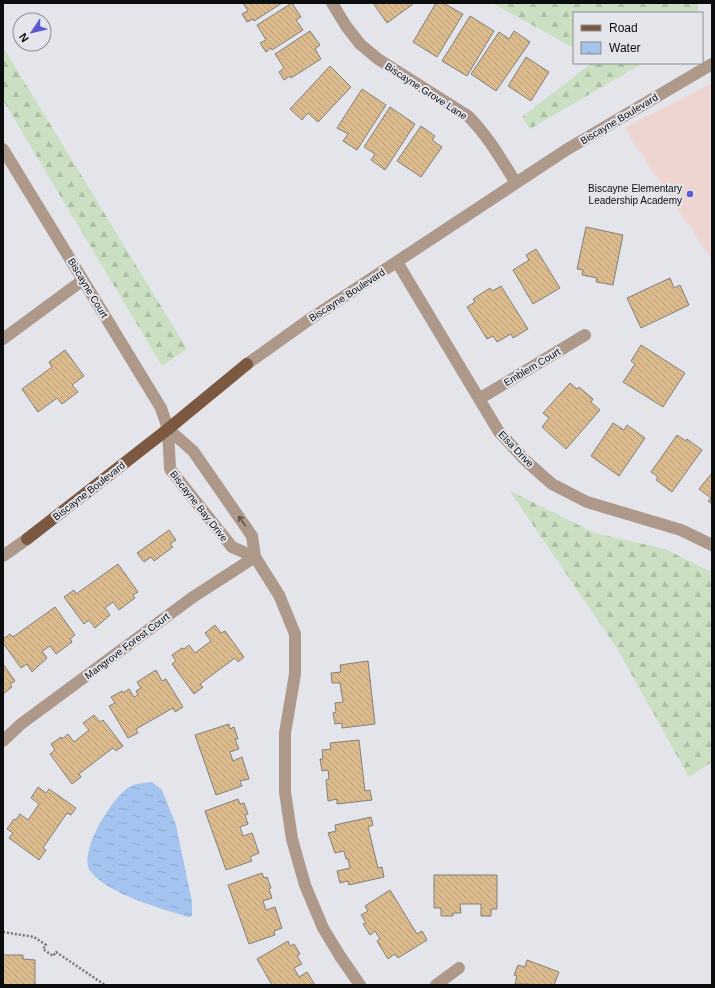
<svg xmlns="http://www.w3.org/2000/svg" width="715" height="988" font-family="Helvetica,sans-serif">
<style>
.education{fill:#efd5d2}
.forest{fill:url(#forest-firs)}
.water{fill:url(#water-ripples)}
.building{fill:url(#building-back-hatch);stroke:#837f7a}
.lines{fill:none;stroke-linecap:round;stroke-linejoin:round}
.path{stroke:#75767a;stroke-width:2.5;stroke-dasharray:2 2;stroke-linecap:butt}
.minor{stroke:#ad988a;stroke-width:12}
.major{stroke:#7b583f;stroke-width:12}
.oneway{stroke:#5c524c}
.poi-dot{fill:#6159d2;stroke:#e3e5eb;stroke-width:1.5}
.labels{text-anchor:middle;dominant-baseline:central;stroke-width:4;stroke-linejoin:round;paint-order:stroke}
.street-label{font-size:10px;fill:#0b0c0e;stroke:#e3e5eb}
.poi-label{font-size:10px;fill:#0b0c0e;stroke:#e3e5eb;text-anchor:end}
</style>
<defs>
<pattern id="forest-firs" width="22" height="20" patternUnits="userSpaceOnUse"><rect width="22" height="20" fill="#cbdfc3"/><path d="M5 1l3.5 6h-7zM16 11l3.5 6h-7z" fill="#adbea6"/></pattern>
<pattern id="water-ripples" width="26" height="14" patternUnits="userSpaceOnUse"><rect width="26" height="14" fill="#a4c3ee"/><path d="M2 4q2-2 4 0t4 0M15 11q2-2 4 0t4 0" fill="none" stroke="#8ca6cb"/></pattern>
<pattern id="building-back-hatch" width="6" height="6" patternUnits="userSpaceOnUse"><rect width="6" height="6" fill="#dbbb8e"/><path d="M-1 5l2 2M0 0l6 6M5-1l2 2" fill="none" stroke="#bba079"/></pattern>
</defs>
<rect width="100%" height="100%" fill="#e3e5eb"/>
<path class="education" d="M712 83V260L624 128Z"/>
<path class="forest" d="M492 3H698V13H574V48Z
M3 47 187 349 162 366 3 100Z
M588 63H643L530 129 522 117 589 65Z
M510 491 595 533 665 549 712 572V762L689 777 618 650Z"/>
<path class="water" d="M152 782 162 790 176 825 192 902V916L188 917C160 908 110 895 91 872 76 854 114 794 131 786 137 783 146 783 152 782Z"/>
<path class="building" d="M243 3H282L254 21 253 19 247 22 242 14 248 11Z
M292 3 301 17 296 20 303 30 272 50 271 48 266 52 260 43 266 40 257 25Z
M373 3H412L413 4 387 23Z
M436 3H443L463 14 437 57 413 42Z
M470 16 494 31 467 76 442 61Z
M310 31 320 45 315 49 321 59 291 78 290 76 284 80 279 72 284 68 275 54Z
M514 31 530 42 496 91 471 74 499 32 509 39Z
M526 57 549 72 531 101 508 86Z
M330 66 351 87 318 122 308 113 302 120 290 109Z
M362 89 386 105 357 150 343 141 348 134 337 128Z
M390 107 415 124 385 170 371 160 375 154 364 147Z
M421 126 435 136 432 140 442 147 421 177 397 161Z
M586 227 623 235 613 285 596 282 597 278 582 275 583 270 577 269Z
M536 249 560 288 533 304 513 270 529 260 526 255Z
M670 278 674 288 680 285 689 305 641 328 627 298Z
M501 286 528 329 513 338 511 334 497 342 493 336 487 339 467 307 475 302 473 299 490 288 492 291Z
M641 345 685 373 663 407 623 382 635 364 631 361Z
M65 350 84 376 72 385 78 392 62 404 57 398 38 412 22 389 52 367 49 362Z
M570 383 577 389 579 387 593 399 591 402 600 410 566 449 542 427 549 418 543 413Z
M613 423 624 430 627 425 645 438 619 476 591 456Z
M677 435 686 441 687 439 702 450 672 492 656 480 658 477 651 472Z
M712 473V504L708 501 711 498 699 489Z
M169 530 176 540 170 544 173 547 154 561 151 557 144 562 137 553Z
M118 564 138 592 133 595 135 598 119 610 113 602 105 608 110 615 95 628 89 620 84 624 64 597 74 590 76 594Z
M55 607 75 635 70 639 72 642 56 654 50 646 42 651 47 658 32 672 27 664 21 668 3 643V639L10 634 13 637Z
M215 625 221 633 225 631 244 657 238 662 235 658 200 684 203 687 194 694 172 664 176 661 172 655 182 648 184 649 189 645 195 653 211 641 205 633Z
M368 661 375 724 342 728V723L335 724 333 713 336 712 335 703 343 702 340 683H332L331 673 341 672 340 665Z
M3 664 15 681 10 684 12 687 3 694Z
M156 670 162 681 166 679 183 707 175 712 173 708 136 729 138 733 128 738 109 706 115 703 111 697 122 691 123 693 129 689 134 697 138 695 136 691 141 688 137 682Z
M94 715 100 722 103 720 123 746 116 751 113 748 79 774 81 777 72 784 50 754 55 750 51 744 61 737 62 739 68 734 74 742 89 730 83 723Z
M229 724 230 729 234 727 238 739H235L239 749 230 752 233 761 242 757 249 779 240 781 242 786 216 795 195 735Z
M359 740 365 791 370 790 372 800 337 804V799L328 801 326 780 329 779 328 770 322 771 320 759H323L322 750 331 749 330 743Z
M38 787 46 793 49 789 76 808 71 815 67 813 43 848 46 850 39 860 9 838 13 833 7 829 14 819 16 820 20 814 28 820 39 804 31 798Z
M238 799 240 804 244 803 248 814 245 815 248 824 240 827 243 836 252 833 259 853 250 857 252 861 226 870 205 811Z
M371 817 373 825 368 827 378 868 382 867 384 877 349 885 348 881 340 883 337 871 350 868 348 859H346L344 851 335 853 328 833 336 831 335 825Z
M262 873 264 878 267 877 271 888 269 889 272 898 263 901 266 910 275 907 282 928 274 931 275 935 249 944 228 885Z
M434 875H497V909H491V916H481V904H460L461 913H453V916H441V908H434Z
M390 890 417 934 422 931 427 940 398 958 395 954 388 959 377 941 380 939 375 931 370 935 363 924 366 923 361 915 368 911 365 906Z
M288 941 290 946 294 944 300 954 297 956 302 964 294 968 299 977 307 972 315 985H272L257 959Z
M3 955H23V959L35 960V985H3Z
M527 960 559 972 554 985 515 984 517 976 514 975 518 965 525 967Z"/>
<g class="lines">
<path class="path" d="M3 932 34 937 46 945 43 949 53 956 56 952 105 985"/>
<path class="minor" d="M332 3 346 26 360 44 378 59 468 116C488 136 501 159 516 183
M3 149 161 408 168 429 170 469 232 547 255 557
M397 262 499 432 526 461 552 484 587 502 681 530 712 545
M3 339 83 280
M247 364 310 319 566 150 712 64
M479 399 585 335
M168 429 193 451 252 536 255 557 279 595 295 634V674L285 733V792L292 839 305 885 323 928 340 956 360 985
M3 556 27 539
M3 741 21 724 193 597 255 557
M436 985 459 968"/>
<path class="major" d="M27 539 168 429 247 364"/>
</g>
<defs><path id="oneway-shaft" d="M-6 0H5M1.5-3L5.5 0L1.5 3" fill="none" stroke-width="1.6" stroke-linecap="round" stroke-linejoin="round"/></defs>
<use class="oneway" href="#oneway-shaft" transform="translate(242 521) rotate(-125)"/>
<circle class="poi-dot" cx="690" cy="194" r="4"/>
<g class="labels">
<g class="street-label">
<text transform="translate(426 91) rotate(33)">Biscayne Grove Lane</text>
<text transform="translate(619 119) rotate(-31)">Biscayne Boulevard</text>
<text transform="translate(88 288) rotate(59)">Biscayne Court</text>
<text transform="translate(347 295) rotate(-33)">Biscayne Boulevard</text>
<text transform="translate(532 367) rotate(-31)">Emblem Court</text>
<text transform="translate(516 449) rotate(46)">Elsa Drive</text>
<text transform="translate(89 491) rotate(-38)">Biscayne Boulevard</text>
<text transform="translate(199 506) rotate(52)">Biscayne Bay Drive</text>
<text transform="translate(127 646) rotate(-37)">Mangrove Forest Court</text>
</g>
<g class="poi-label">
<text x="682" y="188">Biscayne Elementary<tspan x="682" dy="12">Leadership Academy</tspan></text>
</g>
</g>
<rect width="715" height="988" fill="none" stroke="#0b0c0e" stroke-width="8"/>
<rect x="573" y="12" width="130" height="52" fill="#e3e5eb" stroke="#8d8e93"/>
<rect x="581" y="25" width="20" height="6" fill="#7b583f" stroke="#8d8e93"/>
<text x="609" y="32" font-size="12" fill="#0b0c0e">Road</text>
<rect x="581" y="42" width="20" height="12" fill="url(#water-ripples)" stroke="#8d8e93"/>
<text x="609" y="52" font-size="12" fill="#0b0c0e">Water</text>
<g transform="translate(32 32) rotate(235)"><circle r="19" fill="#e3e5eb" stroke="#8d8e93"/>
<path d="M0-3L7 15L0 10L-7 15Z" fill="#6159d2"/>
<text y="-6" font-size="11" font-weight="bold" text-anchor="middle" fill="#0b0c0e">N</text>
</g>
</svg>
